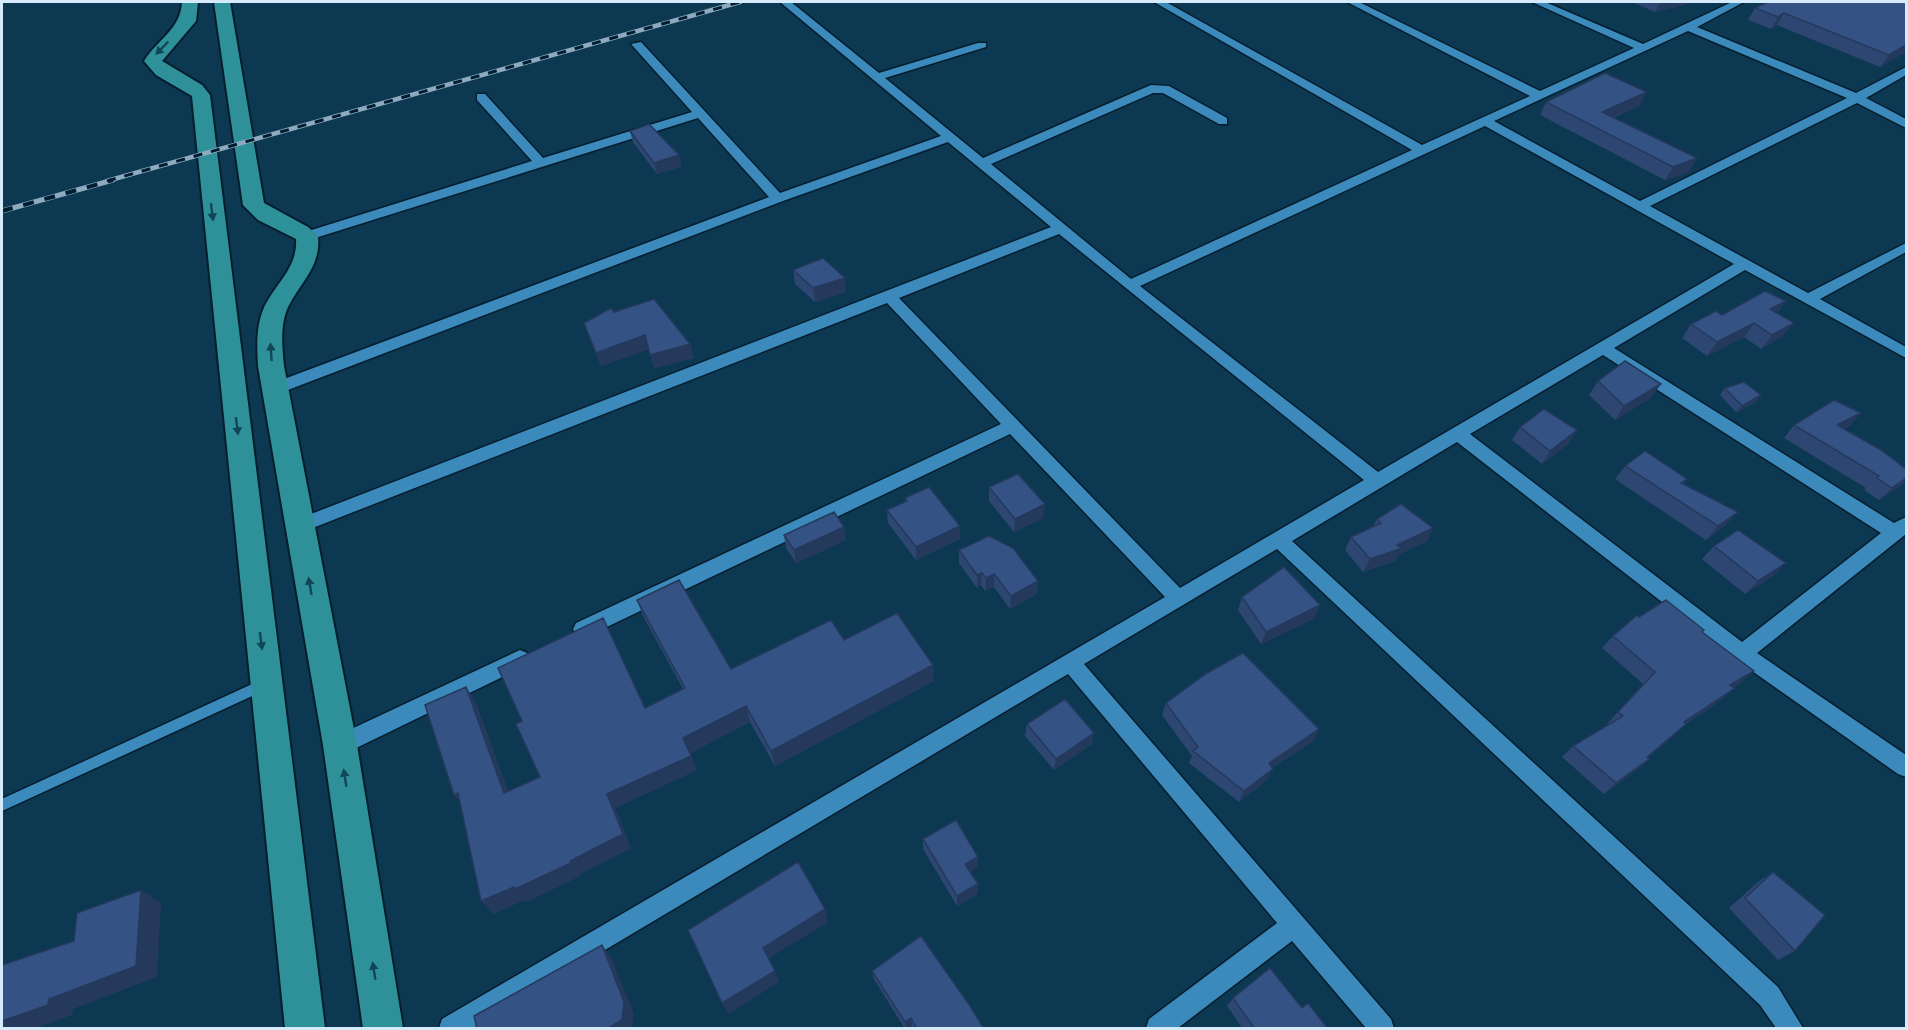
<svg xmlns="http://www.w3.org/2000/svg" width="1908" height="1030" font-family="'Source Sans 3',sans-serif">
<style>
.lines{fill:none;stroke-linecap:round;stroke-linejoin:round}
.lane-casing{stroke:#051e2e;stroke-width:14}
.street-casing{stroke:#051e2e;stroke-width:3}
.primary-casing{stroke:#051e2e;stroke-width:4}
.lane{stroke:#3c8abc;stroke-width:11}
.street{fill:#3c8abc;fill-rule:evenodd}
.primary{fill:#2e919a;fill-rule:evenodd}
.rail-far1-casing{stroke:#8daabe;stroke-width:4.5}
.rail-casing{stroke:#8daabe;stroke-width:5}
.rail-far1{stroke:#001e32;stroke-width:3;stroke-dasharray:9;stroke-linecap:butt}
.rail{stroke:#001e32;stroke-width:4;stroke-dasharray:11;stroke-linecap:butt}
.wall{fill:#2d4772}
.shaded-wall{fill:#24395c}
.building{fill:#345284;stroke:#24395c;stroke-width:1.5}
.oneway{fill:#104656}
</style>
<rect width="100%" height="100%" fill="#0d3852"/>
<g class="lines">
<g class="lane-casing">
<path id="lane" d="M2 805 261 686"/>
</g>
<g class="street-casing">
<path id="street" d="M780 2H791L879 73 978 43H986V47L885 78 983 158 1151 85 1169 86 1227 118V124H1219L1163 93H1153L991 164 1131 279 1412 150 1154 2H1166L1422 145 1530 96 1347 2H1359L1540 91 1634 48 1532 2H1545L1643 44 1732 2H1744L1697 27 1856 93 1906 67V75L1866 98 1906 119V128L1857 103 1650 206 1808 293 1906 243V252L1820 299 1906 347V358L1745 270 1614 348 1894 523 1906 517V534L1757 653 1906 755V777L1898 774 1735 659 1457 442 1292 541 1778 987 1803 1028H1776L1760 1005 1277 549 1084 664 1391 1019 1394 1028H1366L1292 941 1178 1028H1146L1149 1019 1277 923 1068 674 474 1028H439L442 1019 1165 597 1010 434 590 635 583 637 576 635 573 629 576 623 1001 424 887 303 305 531H293L290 526 293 521 1051 227 948 142 783 201 280 393H268L266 389 268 385 769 197 698 118 312 239H302V233L532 161 477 100V94H485L543 158 692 112 631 44 641 42 780 193 941 136ZM1688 31 1847 98 1640 201 1494 121ZM1485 126 1734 264 1378 472 1140 286ZM1059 234 1364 480 1180 588 899 298ZM1603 355 1881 533 1742 642 1470 434Z
M520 650 527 653 530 659 527 665 348 752 340 755 332 752 329 745 332 738Z"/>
</g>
<g class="primary-casing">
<path id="primary" d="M182 2H198L196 21 162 61 202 85 210 95 325 1028H285L192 96 156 75 144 61C157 40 181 29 182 2Z
M214 2H230L264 203 308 227 318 236C321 267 301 281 288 307 280 325 282 346 284 366L357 745 403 1028H363L323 745 258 366C257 347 256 328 263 310 274 284 298 269 296 239L258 220 243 205Z"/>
</g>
<use href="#lane" class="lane"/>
<use href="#street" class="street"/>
<use href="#primary" class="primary"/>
<g class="rail-far1-casing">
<path id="rail-far1" d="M107 181 740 2"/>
</g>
<g class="rail-casing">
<path id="rail" d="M2 211 113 180"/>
</g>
<use href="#rail-far1" class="rail-far1"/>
<use href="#rail" class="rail"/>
</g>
<path class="wall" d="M1632 2H1691L1684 5 1655 12Z
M1906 2V52L1880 67 1777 25 1771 29 1748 20 1755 8Z
M1546 102 1640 105 1613 118 1689 172 1665 180 1540 115Z
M630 131 679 155 681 167 657 174 633 142Z
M793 270 846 292 815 302 795 284Z
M1786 301 1777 313 1783 336 1761 349 1744 337 1707 356 1682 338 1691 324 1722 315Z
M614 312 690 344 694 358 654 368 649 349 601 366 584 323Z
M1598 381 1651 398 1615 420 1589 395Z
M1725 388 1756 402 1736 412 1720 395Z
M1794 425 1850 426 1844 429 1906 469V480L1900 486 1879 500 1864 490 1866 488 1784 438Z
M1520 427 1577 430 1568 444 1542 464 1512 440Z
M1625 466 1687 479 1683 484 1726 525 1706 540 1615 479Z
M989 487 1045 504 1043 518 1014 532 989 501Z
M905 498 960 526V539L916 560 888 523 887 510 905 502Z
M1377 519 1433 528 1426 542 1399 554 1395 561 1363 572 1345 550 1351 537 1373 526Z
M784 535 846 540 796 563 786 548Z
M1714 546 1773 576 1745 594 1702 559Z
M959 550 1038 581 1037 594 1010 609 994 587 985 591 981 585 977 588 959 563Z
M1242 597 1315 618 1261 644 1238 610Z
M637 600 731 669 844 640 934 681 775 766 750 722 690 753 697 770 615 808 631 848 580 874V876L526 902 524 900 493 914 481 901 466 687 476 703 508 791 540 777 645 708 683 689 643 616Z
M1639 617 1702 632 1741 683 1734 687 1735 688 1721 700 1686 724 1674 736 1648 757 1649 759 1637 770 1604 794 1562 757 1573 746 1608 725 1607 724 1643 684 1602 648 1613 636Z
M1166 703 1313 741 1272 768 1267 780 1239 802 1189 763 1192 756 1162 715Z
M1027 724 1092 744 1054 770 1025 736Z
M923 839 978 867 970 872 978 884 977 894 957 906 923 849Z
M1773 872 1795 951 1778 960 1729 908 1758 882Z
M872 971 984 1029H914L912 1026 909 1029H905L874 979Z
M1233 998 1302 1008 1328 1029H1243L1227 1006Z"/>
<path class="shaded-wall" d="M1660 2H1691L1684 5 1655 12Z
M1784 13 1777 25 1771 29 1778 17Z
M1906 45V52L1880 67 1889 55Z
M1647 92 1640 105 1595 125 1602 112Z
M679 155 681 167 657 174 654 163Z
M1697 158 1689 172 1665 180 1673 167Z
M845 278 846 292 815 302 813 288Z
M1786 301 1775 315 1770 309Z
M1754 323 1744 337 1707 356 1717 342Z
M1794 323 1783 336 1761 349 1772 335Z
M645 335 649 349 601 366 596 353Z
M690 344 694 358 654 368 650 355Z
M1661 384 1651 398 1615 420 1624 406Z
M1761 395 1756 402 1736 412 1742 406Z
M1861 413 1850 426 1826 438 1837 425Z
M1577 430 1568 444 1542 464 1550 451Z
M1906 478V480L1900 486 1879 500 1892 488Z
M1045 504 1043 518 1014 532 1015 519Z
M1738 512 1726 525 1706 540 1718 526Z
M960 526V539L916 560V547Z
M844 527 846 540 796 563 794 550Z
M1433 528 1426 542 1399 554 1395 561 1363 572 1370 559 1397 545Z
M1786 563 1773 576 1745 594 1758 581Z
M982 573 981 585 977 588V575Z
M994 574V587L985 591 986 578Z
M1038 581 1037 594 1010 609 1011 596Z
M1320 605 1315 618 1261 644 1266 632Z
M933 665 934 681 775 766 771 751Z
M1754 671 1741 683 1717 697 1730 685Z
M466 687 476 703 514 807 504 793Z
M1735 688 1721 700 1671 733 1684 722Z
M746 706 750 722 689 753 683 738Z
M1686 724 1674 736 1635 768 1647 757Z
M1319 729 1313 741 1263 774 1269 763Z
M1094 733 1092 744 1054 770 1056 759Z
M691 756 697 770 615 808 631 848 580 874V876L526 902 524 900 493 914 481 901 607 794Z
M1649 759 1637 770 1604 794 1616 783Z
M1273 769 1267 780 1239 802 1244 791Z
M458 793 466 809 454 795Z
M978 857V867L965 875V864Z
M978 884 977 894 957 906V896Z
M141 890 161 903 157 977 73 1009 72 1015 34 1029H2V1021L49 999Z
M825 909 828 922 768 959 763 948Z
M602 945 612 959 634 1014 632 1029H607Z
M775 971 779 982 728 1014 722 1003Z
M911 1018 912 1026 909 1029H906L905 1022Z"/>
<path class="building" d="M1768 2H1906V45L1889 55 1784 13 1778 17 1755 8Z
M1605 73 1647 92 1602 112 1697 158 1673 167 1546 102Z
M649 124 679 155 654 163 630 131Z
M823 258 845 278 813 288 793 270Z
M1765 291 1786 301 1770 309 1794 323 1772 335 1754 323 1717 342 1691 324 1716 311 1722 315Z
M654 299 690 344 650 355 645 335 596 353 584 323 611 308 614 312Z
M1625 361 1661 384 1624 406 1598 381Z
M1744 382 1761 395 1742 406 1725 388Z
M1834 400 1861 413 1837 425 1881 450 1906 469V478L1892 488 1877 478 1879 476 1794 425Z
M1544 409 1577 430 1550 451 1520 427Z
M1645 451 1687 479 1681 483 1738 512 1718 526 1625 466Z
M1018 474 1045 504 1015 519 989 487Z
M929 487 960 526 916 547 887 510 907 501 905 498Z
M1401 504 1433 528 1397 545 1402 548 1370 559 1351 537 1381 523 1377 519Z
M834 512 844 527 794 550 784 535Z
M1738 530 1786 563 1758 581 1714 546Z
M989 536 1013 548 1038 581 1011 596 994 574 986 578 982 573 977 575 959 550Z
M1284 567 1320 605 1266 632 1242 597Z
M679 580 731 669 831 620 844 640 897 613 933 665 771 751 746 706 683 738 691 756 607 794 623 834 570 861 571 863 515 889 514 887 481 901 458 793 454 795 425 705 466 687 504 793 540 777 516 724 522 721 498 668 603 618 645 708 685 688 637 600Z
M1666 600 1704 630 1702 632 1754 671 1730 685 1735 688 1684 722 1686 724 1647 757 1649 759 1616 783 1573 746 1623 716 1618 712 1655 672 1613 636 1637 615 1639 617Z
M1243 653 1319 729 1269 763 1273 769 1244 791 1193 751 1198 747 1166 703 1207 673Z
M1065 699 1094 733 1056 759 1027 724Z
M956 820 978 857 965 864 978 884 957 896 923 839Z
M798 862 825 909 763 948 775 971 722 1003 688 930Z
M1773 872 1825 915 1795 951 1745 898Z
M141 890 136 966 49 999 48 1005 2 1021V965L74 941 77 913Z
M921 936 970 1006 984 1029H917L911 1018 905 1022 872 971Z
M602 945 624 1002 622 1020 607 1029H477L474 1016Z
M1270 968 1302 1008 1308 1003 1328 1029H1255L1233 998Z"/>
<defs><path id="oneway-solid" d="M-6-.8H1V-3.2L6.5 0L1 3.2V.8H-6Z" transform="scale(1.5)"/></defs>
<g class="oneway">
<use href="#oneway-solid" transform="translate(162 48) rotate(134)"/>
<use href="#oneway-solid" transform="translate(212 212) rotate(83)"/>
<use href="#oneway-solid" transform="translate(271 352) rotate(-94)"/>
<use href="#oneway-solid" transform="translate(237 426) rotate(83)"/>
<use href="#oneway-solid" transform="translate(310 586) rotate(-100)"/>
<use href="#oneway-solid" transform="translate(261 641) rotate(83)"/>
<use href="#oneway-solid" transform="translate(345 778) rotate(-99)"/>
<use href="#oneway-solid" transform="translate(374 971) rotate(-99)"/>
</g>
<rect width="1908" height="1030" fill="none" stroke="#d5ebfb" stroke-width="6"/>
</svg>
